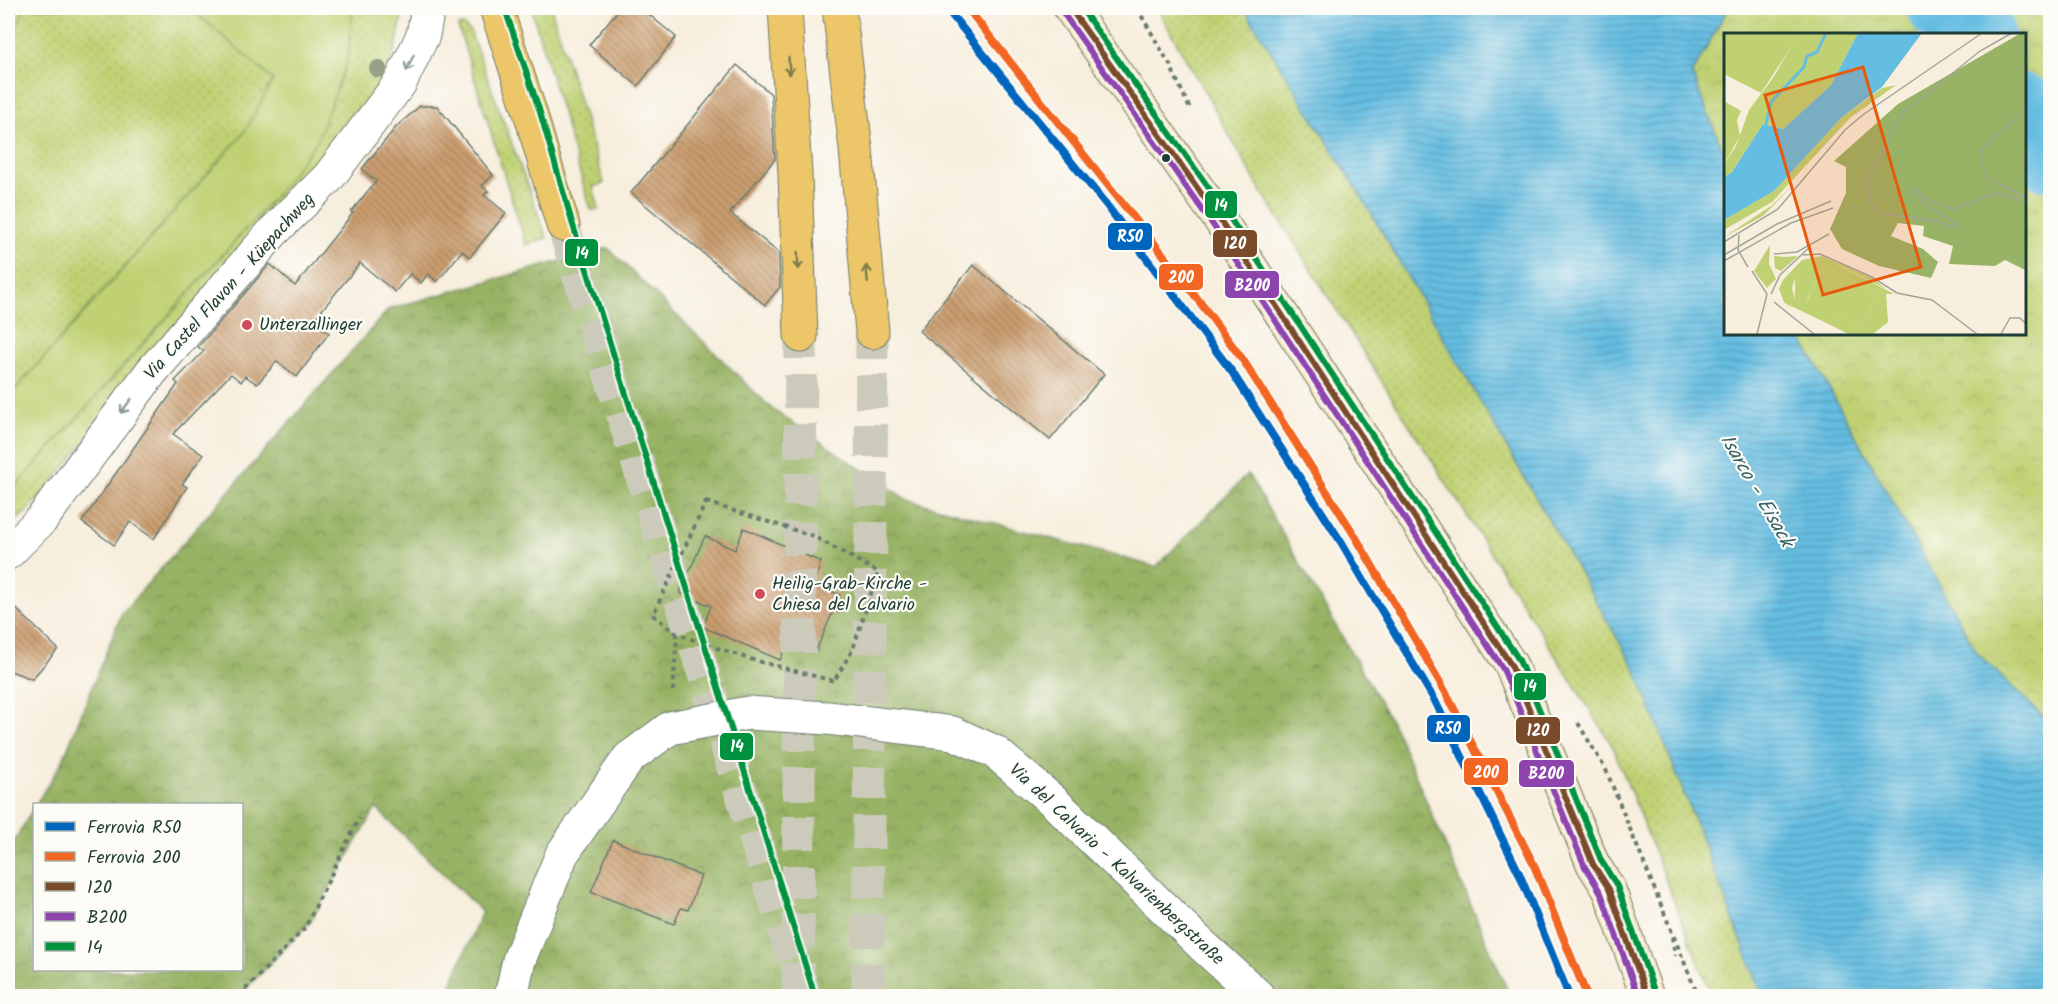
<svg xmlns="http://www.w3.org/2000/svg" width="2058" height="1004" font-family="Kalam,sans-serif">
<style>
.grass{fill:url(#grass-dots);stroke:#708754;stroke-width:1.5}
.forest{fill:url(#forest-crowns);stroke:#5c784c;stroke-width:1.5}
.park{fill:url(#park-crowns);stroke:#708754;stroke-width:1.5}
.garden{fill:#c0d173;stroke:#708754;stroke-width:1.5}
.water{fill:url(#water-rules);stroke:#427d8b;stroke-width:1.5}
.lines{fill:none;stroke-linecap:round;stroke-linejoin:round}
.river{stroke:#65bde2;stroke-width:72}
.building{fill:url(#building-back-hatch)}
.primary-tunnel{stroke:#cccbbb;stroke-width:33;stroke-dasharray:33 16;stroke-linecap:butt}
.highway-tunnel{stroke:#cccbbb;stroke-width:33;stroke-dasharray:33 16;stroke-linecap:butt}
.street-casing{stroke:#6b7b6f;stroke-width:35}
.secondary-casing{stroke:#6b7b6f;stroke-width:35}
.primary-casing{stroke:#6b7b6f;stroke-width:35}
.highway-casing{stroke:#6b7b6f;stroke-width:35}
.path{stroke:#6b7b6f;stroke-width:4;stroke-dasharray:4.5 4.5;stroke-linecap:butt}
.street{stroke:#fff;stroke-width:33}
.secondary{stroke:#f7e8c3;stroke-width:33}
.primary{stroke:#ecc669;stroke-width:33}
.highway{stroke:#ecc669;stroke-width:33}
.bus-1-casing{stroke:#fdfcf7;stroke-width:10}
.bus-2-casing{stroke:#fdfcf7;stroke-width:10}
.bus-3-casing{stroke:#fdfcf7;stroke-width:10}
.bus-1{stroke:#7a4b2a;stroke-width:6}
.bus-2{stroke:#8e44ad;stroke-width:6}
.bus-3{stroke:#00923f;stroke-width:6}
.rail-1-casing{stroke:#fdfcf7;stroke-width:12}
.rail-2-casing{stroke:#fdfcf7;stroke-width:12}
.rail-1{stroke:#0065bd;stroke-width:8}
.rail-2{stroke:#f26522;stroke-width:8}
.tree{fill:#96a189}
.oneway{stroke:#8f9e9a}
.oneway2{stroke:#7b7b4c}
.bus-dot{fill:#1f3d34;stroke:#fdfcf7;stroke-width:2}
.poi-dot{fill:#d1495b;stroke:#fdfcf7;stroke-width:2}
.labels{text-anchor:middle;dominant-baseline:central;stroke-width:4.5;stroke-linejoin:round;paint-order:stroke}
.street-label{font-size:18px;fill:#1f3d34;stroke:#fdfcf7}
.poi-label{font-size:18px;fill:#1f3d34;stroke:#fdfcf7;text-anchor:start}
.water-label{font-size:20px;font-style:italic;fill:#346368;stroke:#fdfcf7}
.inset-river{fill:none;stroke:#65bde2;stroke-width:3}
.inset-road{fill:none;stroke:#a1a799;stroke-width:1.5}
.view{fill:#e8590c;fill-opacity:0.15;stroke:#e8590c;stroke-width:3}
.inset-edge{fill:none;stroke:#1f3d34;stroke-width:3}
.line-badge{stroke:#fdfcf7;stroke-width:2}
.badge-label{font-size:16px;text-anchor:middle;font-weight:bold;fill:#fff}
</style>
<defs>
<pattern id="grass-dots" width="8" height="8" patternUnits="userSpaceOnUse" patternTransform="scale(1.5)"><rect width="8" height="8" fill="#c0d173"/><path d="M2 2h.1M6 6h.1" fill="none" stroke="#a5b464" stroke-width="1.8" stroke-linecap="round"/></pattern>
<pattern id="forest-crowns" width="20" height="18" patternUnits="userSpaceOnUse" patternTransform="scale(1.5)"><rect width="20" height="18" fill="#98b365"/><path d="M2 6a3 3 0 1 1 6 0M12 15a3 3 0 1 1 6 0" fill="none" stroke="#7b9354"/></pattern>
<pattern id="park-crowns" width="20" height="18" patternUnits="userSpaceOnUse" patternTransform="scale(1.5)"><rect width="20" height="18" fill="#c0d173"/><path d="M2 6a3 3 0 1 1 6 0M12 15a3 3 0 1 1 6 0" fill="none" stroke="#a5b464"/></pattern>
<pattern id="water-rules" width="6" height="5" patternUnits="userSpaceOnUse" patternTransform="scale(1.5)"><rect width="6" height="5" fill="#65bde2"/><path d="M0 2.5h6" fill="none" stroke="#539bb8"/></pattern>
<pattern id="building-back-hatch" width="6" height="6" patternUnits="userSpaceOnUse" patternTransform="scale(1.5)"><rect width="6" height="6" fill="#ca9d6e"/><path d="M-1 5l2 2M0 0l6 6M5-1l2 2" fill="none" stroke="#a3815b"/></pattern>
</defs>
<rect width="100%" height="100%" fill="#fdfcf7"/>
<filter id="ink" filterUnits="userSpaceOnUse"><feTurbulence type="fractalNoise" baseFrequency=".0167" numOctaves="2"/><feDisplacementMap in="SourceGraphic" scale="12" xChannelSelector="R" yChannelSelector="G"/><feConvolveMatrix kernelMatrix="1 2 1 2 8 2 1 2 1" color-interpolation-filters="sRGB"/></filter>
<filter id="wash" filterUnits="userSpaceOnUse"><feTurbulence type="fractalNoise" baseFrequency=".008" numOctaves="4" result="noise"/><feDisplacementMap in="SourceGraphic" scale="24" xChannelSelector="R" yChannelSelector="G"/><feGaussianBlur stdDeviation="1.35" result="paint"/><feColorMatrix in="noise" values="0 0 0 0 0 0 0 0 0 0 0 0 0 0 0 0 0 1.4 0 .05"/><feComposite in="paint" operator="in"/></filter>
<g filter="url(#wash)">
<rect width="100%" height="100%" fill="#f7eedd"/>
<path class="grass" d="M25 8H191L274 80 244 133 8 398V30L13 33Z
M353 8H404L396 47 379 95 364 105 29 510 8 527V495L276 195 347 61Z
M531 8H551L604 183 593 187 599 209 591 210Z
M1157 8H1244L1363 199 1636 670 1763 996H1712L1612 745 1257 184Z
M463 25 470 31 547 238 526 245 458 26Z"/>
<path class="forest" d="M608 248 772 409 906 499 1156 567 1248 474 1395 728 1510 996H446L482 912 376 808 310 922 239 996H8V852L34 807V970H242V804H36L62 762 122 613 389 309Z"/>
<path class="park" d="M1728 8H2050V723L1978 654 1798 333H2024V34H1725V156L1692 74Z"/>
<path class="garden" d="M8 8H25L13 34 8 30Z
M191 8H353L347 61 318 139 276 195 8 495V398L244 133 273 80Z"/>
<path class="water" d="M1244 8H1728L1692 74 1725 156V333H1798L1978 654 2050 723V996H1763L1636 670 1363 199Z"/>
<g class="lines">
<path class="river" d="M1944 8 1979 34
M2024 110 2050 156"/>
</g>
<g id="blocks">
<path class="building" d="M620 8H641L676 37 638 86 589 45Z
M737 65 771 94 775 159 730 213 779 253 780 287 765 305 631 193Z
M420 106H437L493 175 482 186 488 191 484 195 506 213 470 257 462 251 437 282 428 274 421 283 410 274 395 292 360 263 313 321 329 333 297 377 277 361 257 384 245 376 241 382 231 374 173 434 203 455 182 484 187 487 154 539 130 522 114 545 82 522 178 384 175 381 204 351 198 347 270 264 295 286 353 213 351 212 376 181 362 169 397 126Z
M973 265 1104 374 1050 440 919 331Z
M744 528 821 562 814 584 840 595 816 651 789 640 780 660 703 627 711 606 680 593 705 536 735 550Z
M8 601 58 649 32 679 8 670Z
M613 840 701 876 688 910 681 908 674 924 591 892Z"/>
</g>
</g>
<g filter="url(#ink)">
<use href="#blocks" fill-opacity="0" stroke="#6b7b6f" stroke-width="1.5"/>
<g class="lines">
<path class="primary-tunnel" d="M563 225 805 996"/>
<path class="highway-tunnel" d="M798 996 801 336
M868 996 872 332"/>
<g class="street-casing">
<path id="street" d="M8 553 42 519 152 371 273 232 328 178 400 83 423 35 428 8
M511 996 519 960 562 854 629 758 670 728 748 713 828 718 953 733 995 752 1053 801 1202 945 1258 996"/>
</g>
<g class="secondary-casing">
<path id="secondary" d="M1070 8 1220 220 1511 665 1593 864 1609 889 1647 996"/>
</g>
<g class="primary-casing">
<path id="primary" d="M496 8 530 112 563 225"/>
</g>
<g class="highway-casing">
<path id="highway" d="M785 8 795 174 801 336
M839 8 856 149 872 332"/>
</g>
<path class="path" d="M1137 8 1170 65 1190 109
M706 502 813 536 878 572 853 649 834 681 746 658 677 634 653 615Z
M673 691 677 634
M1578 723 1606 770 1698 996
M1672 937 1675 956
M239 996 305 928 359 818"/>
<use href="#street" class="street"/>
<use href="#secondary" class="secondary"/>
<use href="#primary" class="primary"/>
<use href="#highway" class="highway"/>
<g class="bus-1-casing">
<path id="bus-1" d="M1070 8 1220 220 1511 665 1593 864 1609 889 1647 996"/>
</g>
<g class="bus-2-casing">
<path id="bus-2" d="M1063 13 1213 225 1503 669 1585 867 1601 893 1638 996"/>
</g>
<g class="bus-3-casing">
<path id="bus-3" d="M501 8 507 15 539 109 572 222 814 993
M1081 8 1228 215 1519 660 1601 860 1617 886 1655 993"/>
</g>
<use href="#bus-1" class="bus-1"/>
<use href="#bus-2" class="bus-2"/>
<use href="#bus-3" class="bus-3"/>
<g class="rail-1-casing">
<path id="rail-1" d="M946 8 1108 207 1232 372 1341 542 1435 701 1519 873 1569 996"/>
</g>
<g class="rail-2-casing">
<path id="rail-2" d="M972 14 1185 282 1243 360 1355 536 1445 691 1533 863 1587 996"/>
</g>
<use href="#rail-1" class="rail-1"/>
<use href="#rail-2" class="rail-2"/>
</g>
<circle class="tree" cx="378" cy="69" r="9"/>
<defs><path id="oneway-shaft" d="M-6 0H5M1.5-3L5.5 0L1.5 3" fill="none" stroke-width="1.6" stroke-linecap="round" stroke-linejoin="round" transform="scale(1.5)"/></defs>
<g class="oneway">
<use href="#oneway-shaft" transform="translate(410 63) rotate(115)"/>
<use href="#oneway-shaft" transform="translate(126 406) rotate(127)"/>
</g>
<g class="oneway2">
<use href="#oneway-shaft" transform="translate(789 66) rotate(87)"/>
<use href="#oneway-shaft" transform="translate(798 261) rotate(88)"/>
<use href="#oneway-shaft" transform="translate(867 274) rotate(-95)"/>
</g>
</g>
<circle class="bus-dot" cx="1166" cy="158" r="5"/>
<g class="poi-dot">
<circle cx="247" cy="325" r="6"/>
<circle cx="760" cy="594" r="6"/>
</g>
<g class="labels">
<g class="street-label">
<text transform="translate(230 287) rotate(-48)">Via Castel Flavon - Küepachweg</text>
<text transform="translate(1116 865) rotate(43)">Via del Calvario - Kalvarienbergstraße</text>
</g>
<g class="poi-label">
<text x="259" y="325">Unterzallinger</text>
<text x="772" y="584">Heilig-Grab-Kirche -<tspan x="772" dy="21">Chiesa del Calvario</tspan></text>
</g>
<g class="water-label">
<text transform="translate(1756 491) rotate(60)">Isarco - Eisack</text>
</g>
</g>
<g transform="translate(1724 33)">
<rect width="302" height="302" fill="#f7eedd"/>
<path d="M172 52 126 85 48 169 0 197V187L50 158 118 84 158 55ZM0 68 17 78 13 87 16 103 0 131ZM69 152 39 183 0 204 47 173ZM46 212 45 231 52 246 43 255 30 238ZM50 223 61 224 74 223 57 238 51 235ZM98 223 148 245 162 256 110 230 72 242 68 255 72 270 64 271 69 276 60 269 55 256 59 247 78 227ZM99 234 154 260 137 294 83 268Z" fill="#c0d173"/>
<path d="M297 0H301V237L281 227 271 233 225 231 229 213 199 203 200 193 174 190 167 203 199 216 214 229 207 245 155 233 118 216 106 196 122 160V134L110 128 174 71Z" fill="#98b365"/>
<path d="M75 0H134L107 52 59 96 39 91 8 139 0 144V131L12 113 25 77 49 45Z" fill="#c0d173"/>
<path d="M0 0H76L37 60 0 41ZM95 227 110 230 170 261H162L164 289 149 301H125L63 271 65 267 71 269V238ZM99 234 154 260 137 294 83 267 87 259 97 269 100 265 102 260 88 257Z" fill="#c0d173" fill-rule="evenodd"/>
<path d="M134 0H198L158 54 118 84 50 158 0 187V144L8 139 39 91 59 96 107 52Z" fill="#65bde2"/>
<path class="inset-river" d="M40 101 47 69 80 34 83 23 93 19 102 0"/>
<path class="inset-road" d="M302 75 259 116 257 128 263 145 302 165M233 192 230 195 213 188 155 180 147 170 144 145 178 81 256 18 288 0M233 192 202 172 188 157 193 156 198 164 228 176 274 160 302 169M15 202 14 217 24 234M0 209 54 176 121 97 140 81 258 0M50 221 73 219 105 201M0 222 53 191 107 168M79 222 96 221 148 244 173 260 208 267 253 301M0 228 67 190 109 175M28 238 43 261M47 261 56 242 87 213M50 269 90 301M33 301 43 261M277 301 286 285H296L302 291"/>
<path class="view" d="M139 34 197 234 99 262 41 62Z"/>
<rect width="302" height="302" class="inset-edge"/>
</g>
<g class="line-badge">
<rect x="1204" y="190" width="34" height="29" rx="6" fill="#00923f"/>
<rect x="1107" y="222" width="46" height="29" rx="6" fill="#0065bd"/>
<rect x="1212" y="229" width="46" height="29" rx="6" fill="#7a4b2a"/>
<rect x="564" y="238" width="35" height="29" rx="6" fill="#00923f"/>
<rect x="1158" y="263" width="46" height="28" rx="6" fill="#f26522"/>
<rect x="1224" y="270" width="56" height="29" rx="6" fill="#8e44ad"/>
<rect x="1513" y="672" width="34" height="29" rx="6" fill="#00923f"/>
<rect x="1426" y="714" width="45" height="29" rx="6" fill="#0065bd"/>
<rect x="1515" y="716" width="46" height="29" rx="6" fill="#7a4b2a"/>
<rect x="719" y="732" width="35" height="29" rx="6" fill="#00923f"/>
<rect x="1463" y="757" width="46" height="29" rx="6" fill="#f26522"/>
<rect x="1518" y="759" width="57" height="29" rx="6" fill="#8e44ad"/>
</g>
<g class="badge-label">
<text x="1221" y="211">14</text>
<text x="1130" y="242">R50</text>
<text x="1235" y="249">120</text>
<text x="582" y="259">14</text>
<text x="1181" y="283">200</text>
<text x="1252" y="291">B200</text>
<text x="1530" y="692">14</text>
<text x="1448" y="734">R50</text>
<text x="1538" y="736">120</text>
<text x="737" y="752">14</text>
<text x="1486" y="778">200</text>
<text x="1546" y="779">B200</text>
</g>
<rect width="2058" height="1004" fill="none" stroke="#fdfcf7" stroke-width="30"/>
<rect x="33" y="803" width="210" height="168" fill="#fdfcf7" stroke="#a4b0a9" stroke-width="1.5"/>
<rect x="45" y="822" width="30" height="9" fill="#0065bd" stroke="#a4b0a9" stroke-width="1.5"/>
<text x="87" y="833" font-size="18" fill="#1f3d34">Ferrovia R50</text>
<rect x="45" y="852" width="30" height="9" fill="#f26522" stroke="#a4b0a9" stroke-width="1.5"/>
<text x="87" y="863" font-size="18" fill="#1f3d34">Ferrovia 200</text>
<rect x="45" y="882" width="30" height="9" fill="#7a4b2a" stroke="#a4b0a9" stroke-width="1.5"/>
<text x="87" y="893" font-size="18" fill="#1f3d34">120</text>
<rect x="45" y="912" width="30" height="9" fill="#8e44ad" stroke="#a4b0a9" stroke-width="1.5"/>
<text x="87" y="923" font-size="18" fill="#1f3d34">B200</text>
<rect x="45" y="942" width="30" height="9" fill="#00923f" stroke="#a4b0a9" stroke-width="1.5"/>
<text x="87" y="953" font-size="18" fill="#1f3d34">14</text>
</svg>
